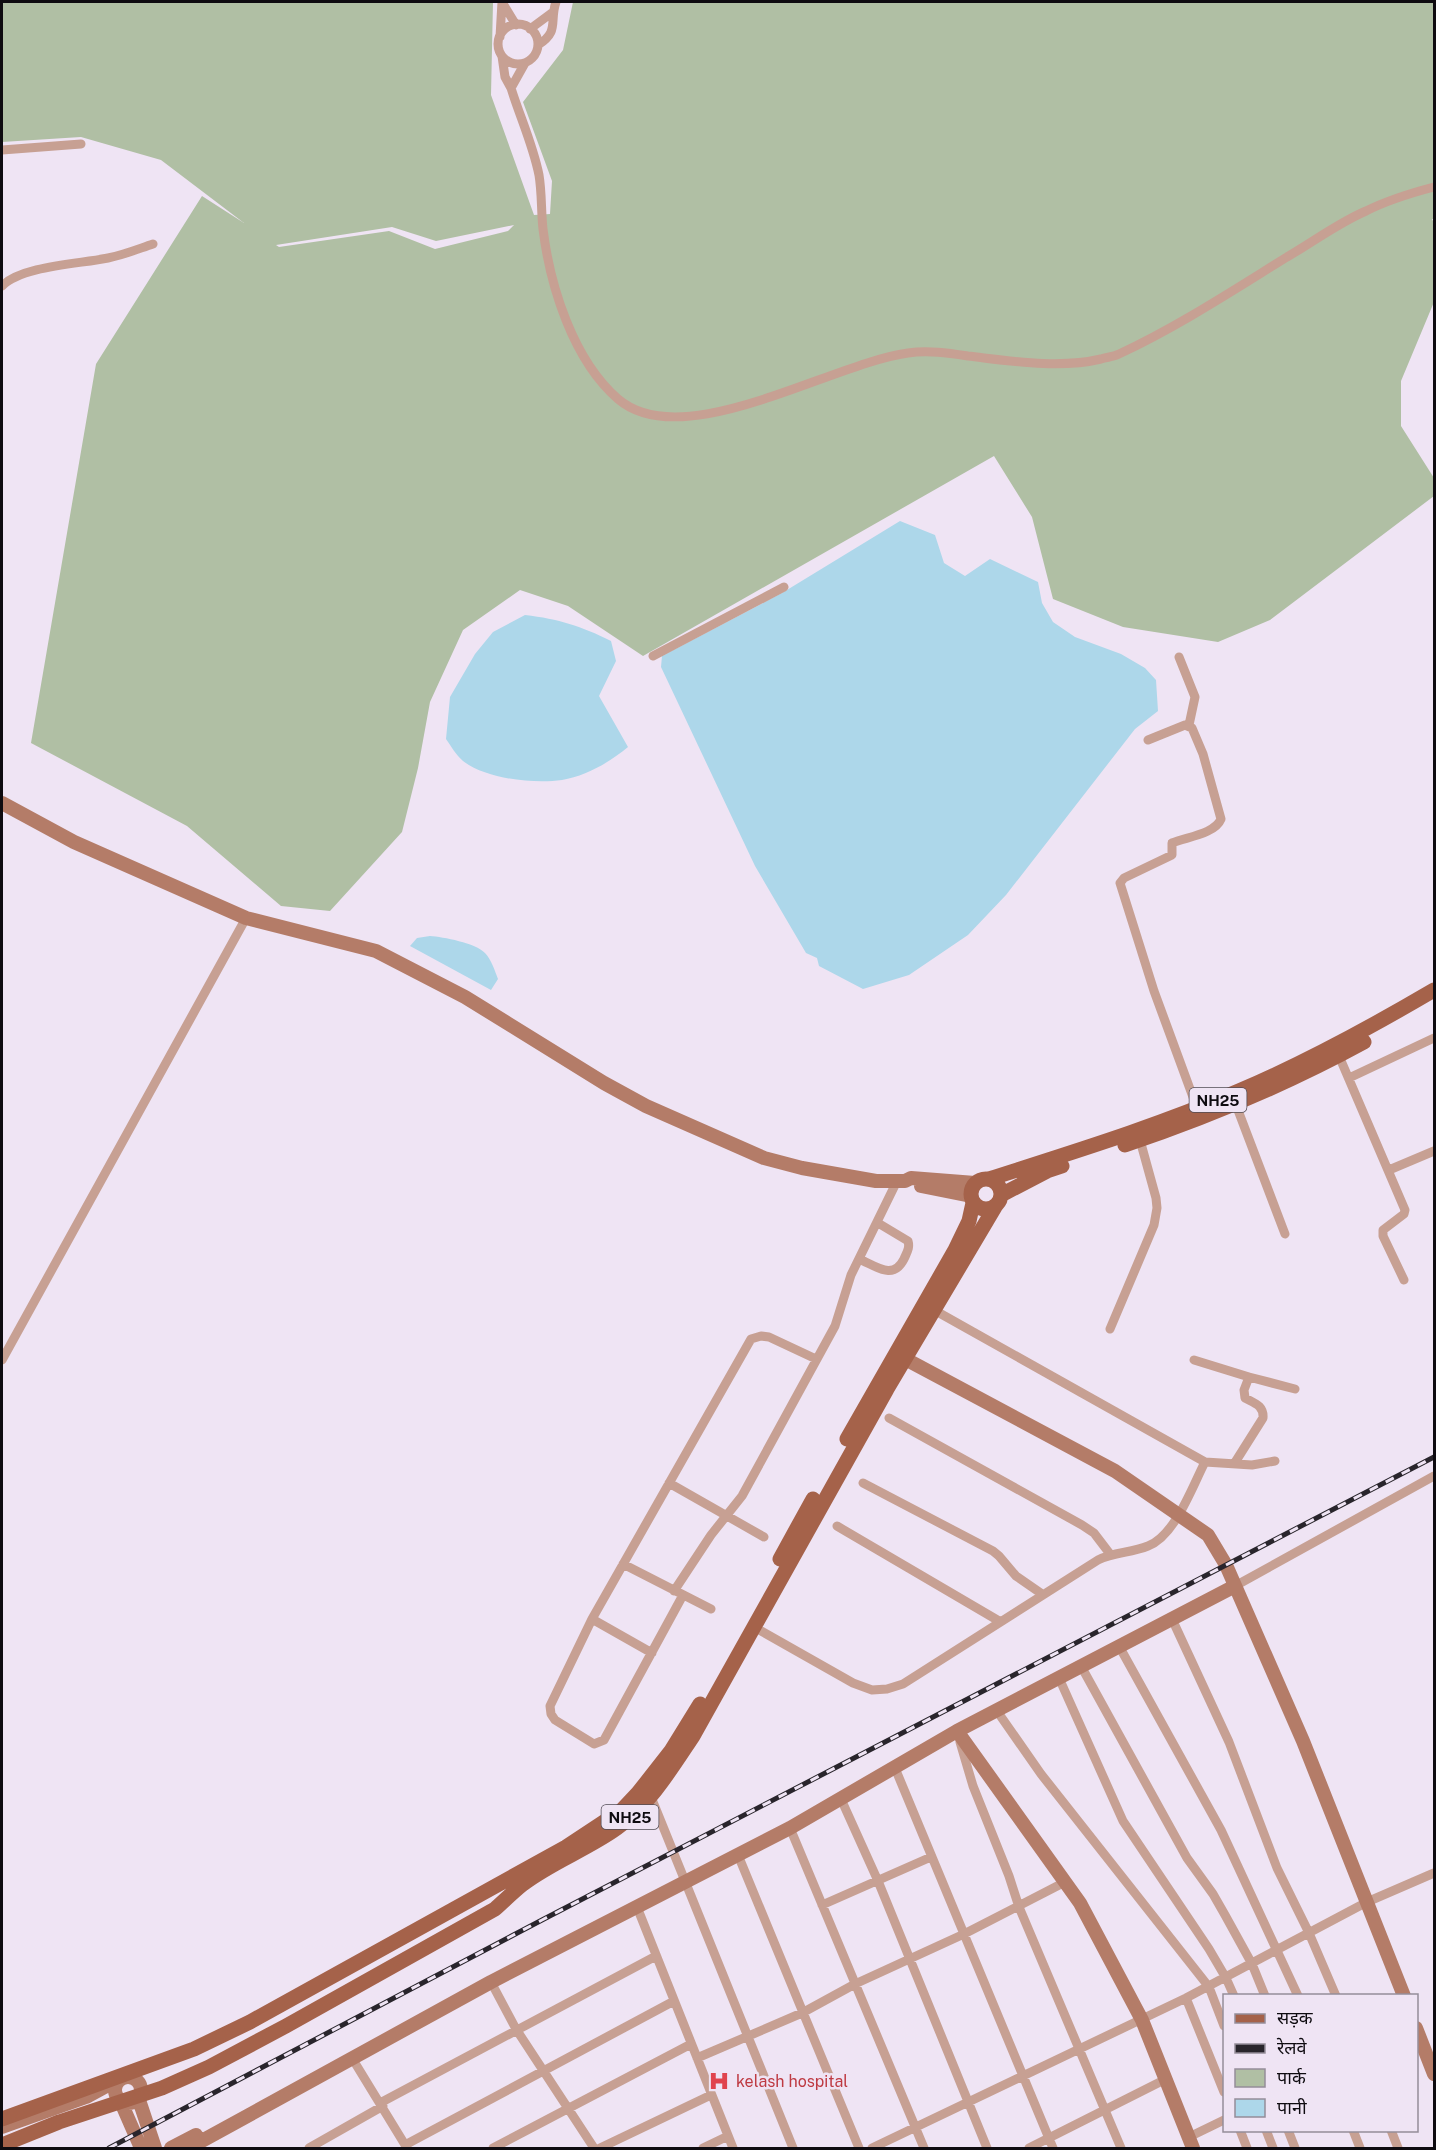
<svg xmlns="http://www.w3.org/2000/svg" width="1436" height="2150" font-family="'Public Sans','Noto Sans Devanagari',sans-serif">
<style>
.green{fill:#b0bfa4;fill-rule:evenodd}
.water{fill:#add7ea}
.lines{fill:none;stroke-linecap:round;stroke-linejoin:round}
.street{stroke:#c7a093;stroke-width:9}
.secondary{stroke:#b47c68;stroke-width:14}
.primary{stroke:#a5624a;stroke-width:15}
.rail-casing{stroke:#29252c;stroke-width:5}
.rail{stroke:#efe4f4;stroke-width:3;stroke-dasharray:9;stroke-linecap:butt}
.labels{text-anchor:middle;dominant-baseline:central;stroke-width:5;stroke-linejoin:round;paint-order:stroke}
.shield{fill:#efe4f4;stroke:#524c54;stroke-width:1.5}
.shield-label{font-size:15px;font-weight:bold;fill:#0e0b10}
.health-label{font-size:16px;fill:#be3a42;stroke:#efe4f4;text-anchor:start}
</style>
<rect width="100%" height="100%" fill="#efe4f4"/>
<path class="green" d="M2 2H493L491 95 534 215 550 214 552 181 523 102 563 50 573 2H1434V219H1432L1434 223V302L1401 381V426L1434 478V496L1270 620 1218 642 1123 627 1053 599 1032 517 994 456 643 656 568 606 520 590 463 630 430 702 418 768 402 832 330 911 281 906 187 826 31 743 96 364 202 196 244 223 161 160 81 137 2 142ZM514 225 508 231 435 249 389 231 279 247 276 245 392 227 436 241Z"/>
<path class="water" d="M900 521 935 535 944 563 965 576 990 559 1038 582 1042 603 1053 622 1075 637 1121 654 1145 668 1156 680 1158 711 1135 729 1006 895 968 935 909 975 863 989 819 966 817 958 806 953 755 866 661 667 662 656 782 593Z
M525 615C559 619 581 626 611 641L616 661 599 696 628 747C610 762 586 776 562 780 534 784 486 779 463 761 456 755 451 746 446 739L450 697 475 654 493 632Z
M430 936C443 937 476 943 485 953 491 959 495 971 498 979L491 990 410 946 417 938Z"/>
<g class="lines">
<path class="street" d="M502 2 516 25
M498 44a20 20 0 1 1 40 0a20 20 0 1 1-40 0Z
M530 29 553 12
M500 37 502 2
M538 45C560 31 549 22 556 2
M502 56 505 77 511 88C520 117 533 145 539 175 542 193 541 211 543 229 550 286 573 360 618 399 683 455 832 363 908 353 928 350 948 353 968 356 1011 361 1059 369 1101 359 1107 357 1113 357 1119 354 1177 327 1232 291 1287 257 1313 242 1338 223 1366 211 1388 200 1411 193 1434 187
M511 88 525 63
M2 150 81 144
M2 286C22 266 79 264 108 258 123 255 138 249 153 244
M653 656 784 587
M1179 657 1195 697 1189 725
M1148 740 1185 725 1192 728 1203 754 1221 819C1215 834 1186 837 1172 843V855L1124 878 1120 883 1154 991 1197 1108
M1339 1056 1405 1210 1404 1214 1383 1230V1236L1404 1280
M1349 1078 1434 1038
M1236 1105 1285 1234
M1389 1170 1434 1151
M859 1259C876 1266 893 1281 904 1259 907 1252 910 1248 908 1241L878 1223
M1110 1329 1154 1225 1157 1208 1156 1198 1140 1140
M2 1360 246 918
M1194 1360 1249 1377 1244 1390 1245 1398C1254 1403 1264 1405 1263 1418L1234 1464
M1249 1377 1295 1389
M889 1418 1082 1525 1094 1533 1110 1554
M1205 1462 1252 1465 1275 1461
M669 1483 764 1537
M863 1483 993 1551 999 1556 1016 1576 1042 1594
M837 1526 999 1621
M623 1564 711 1609
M1235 1586 1434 1476
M674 1591 711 1535 742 1496 835 1326 851 1275 897 1181
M683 1595 604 1740 594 1744 555 1720 551 1714 550 1706 592 1619 751 1339 761 1336 769 1337 816 1359
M592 1619 652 1653
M1172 1619 1229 1742 1277 1868 1309 1933 1336 1996
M754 1627 853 1683 872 1690 887 1689 903 1684 1098 1560C1114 1552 1131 1553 1148 1546 1175 1536 1192 1487 1205 1462L934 1310
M1119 1646 1221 1830 1298 1996
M1081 1666 1187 1858 1213 1894 1225 1915 1252 1964 1265 1996
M1059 1678 1123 1821 1209 1949 1226 1978 1234 1996
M997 1711 1041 1774 1209 1987 1224 2026
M960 1742 973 1786 1009 1876 1019 1907 1121 2148
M895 1768 1053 2148
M649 1792 793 2148
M841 1799 878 1881 987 2148
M790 1828 924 2148
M738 1855 859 2148
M822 1905 931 1857
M637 1907 733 2148
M491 1982 516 2029 594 2148
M1186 1998 1224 2092
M352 2058 407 2148
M697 2058 802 2013 855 1984 964 1934 1065 1882
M380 2103 656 1956
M1240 2130 1247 2148
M1266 2130 1273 2148
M1288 2130 1295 2148
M1353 2130 1360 2148
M1391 2130 1398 2148
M1189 2137 1224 2120
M405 2145 674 2001
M309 2148 383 2106
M493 2148 691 2044
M600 2148 711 2095
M703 2148 728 2136
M872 2148 1186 1998 1367 1902 1434 1873
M1029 2148 1166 2079"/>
<path class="secondary" d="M2 803 74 842 246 918 376 951 465 997 604 1083 646 1106 764 1158 802 1168 876 1181H905L911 1178 975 1183
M921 1186 971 1196
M896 1354 1115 1471 1208 1535 1226 1565 1303 1741 1404 1996
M957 1731 1080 1903 1142 2020 1193 2148
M1416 2028 1434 2074
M115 2090a13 13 0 1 1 26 0a13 13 0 1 1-26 0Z
M138 2097 155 2148
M120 2100 141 2148
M2 2127 86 2097 108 2085
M171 2148 196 2135
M189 2148 491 1982 790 1828 957 1731 1235 1586"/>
<path class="primary" d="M1125 1145C1208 1117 1287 1084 1364 1042
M989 1179C1073 1152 1158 1126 1239 1091 1307 1062 1371 1027 1434 990
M971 1194a15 15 0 1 1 30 0a15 15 0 1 1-30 0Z
M1001 1195 1047 1171 1062 1166
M847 1439 955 1250 969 1221 973 1203
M780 1559 813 1499
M2 2119 194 2049 250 2022 566 1847 622 1810 638 1793 671 1751 700 1704
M2 2145 59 2122 162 2088 209 2067 286 2026 495 1909C504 1901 513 1892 523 1884 552 1862 588 1849 617 1828 650 1804 671 1769 693 1736L887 1389 995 1207"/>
<g class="rail-casing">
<path id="rail" d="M109 2148 542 1920 1434 1457"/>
</g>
<use href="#rail" class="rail"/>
</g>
<defs>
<g id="hospital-bare" transform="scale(1.62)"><path d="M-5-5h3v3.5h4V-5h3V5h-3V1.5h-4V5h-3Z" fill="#e0444e" stroke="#efe4f4" stroke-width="2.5" paint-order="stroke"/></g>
</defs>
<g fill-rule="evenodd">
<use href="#hospital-bare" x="719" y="2081"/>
</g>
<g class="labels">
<g class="shield">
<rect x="1189.5" y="1088" width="57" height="24" rx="4.5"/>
<rect x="601.5" y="1805" width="57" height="24" rx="4.5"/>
</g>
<g class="shield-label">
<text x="1218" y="1100">NH25</text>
<text x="630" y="1817">NH25</text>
</g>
<g class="health-label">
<text x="736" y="2081">kelash hospital</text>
</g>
</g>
<rect width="1436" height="2150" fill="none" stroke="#0e0b10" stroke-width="6"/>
<rect x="1223" y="1994" width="195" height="138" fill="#efe4f4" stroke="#958d99" stroke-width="1.5"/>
<rect x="1235" y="2014" width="30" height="9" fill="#a5624a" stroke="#958d99" stroke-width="1.5"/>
<text x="1277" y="2024" font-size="18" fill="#0e0b10">सड़क</text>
<rect x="1235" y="2044" width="30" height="9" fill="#29252c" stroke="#958d99" stroke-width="1.5"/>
<text x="1277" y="2054" font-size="18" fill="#0e0b10">रेलवे</text>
<rect x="1235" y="2069" width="30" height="18" fill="#b0bfa4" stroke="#958d99" stroke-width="1.5"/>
<text x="1277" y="2084" font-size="18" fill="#0e0b10">पार्क</text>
<rect x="1235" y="2099" width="30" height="18" fill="#add7ea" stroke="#958d99" stroke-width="1.5"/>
<text x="1277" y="2114" font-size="18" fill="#0e0b10">पानी</text>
</svg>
